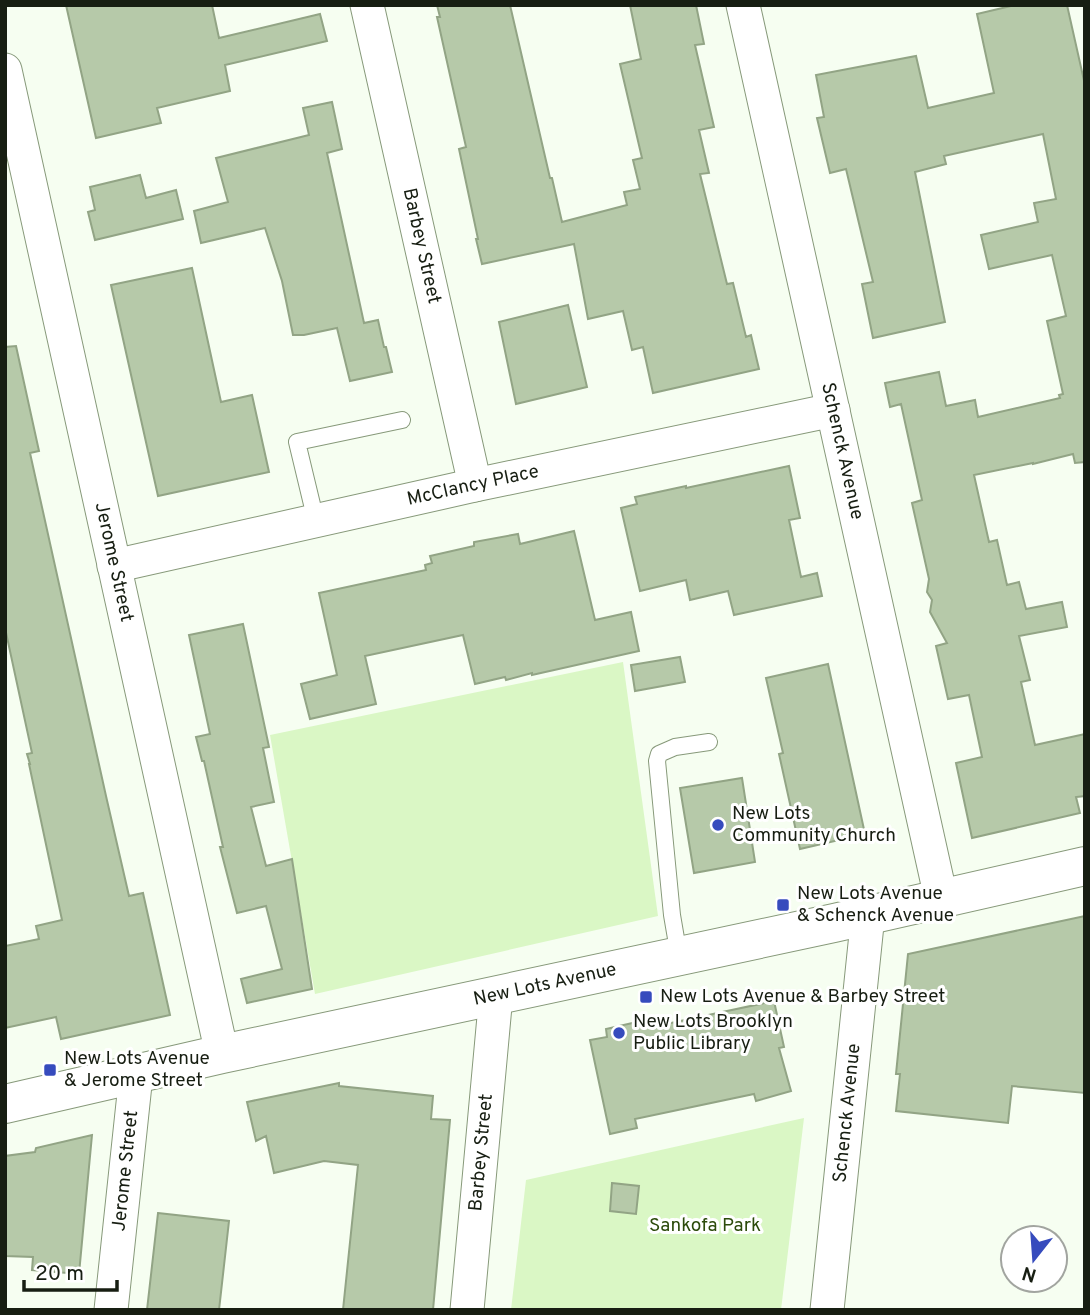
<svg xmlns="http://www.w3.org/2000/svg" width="1090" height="1315" font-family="Overpass,sans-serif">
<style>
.green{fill:#daf7c5}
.building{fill:#b6c9a9;stroke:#92a485;stroke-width:2}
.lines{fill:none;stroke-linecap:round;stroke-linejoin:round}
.service-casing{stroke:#87997a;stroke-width:18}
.minor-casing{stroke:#87997a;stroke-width:35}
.tertiary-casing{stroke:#87997a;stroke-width:40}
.service{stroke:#fff;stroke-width:16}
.minor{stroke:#fff;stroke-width:33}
.tertiary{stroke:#fff;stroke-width:38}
.poi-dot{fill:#364bbd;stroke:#fff;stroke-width:2.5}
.labels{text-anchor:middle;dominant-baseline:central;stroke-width:6;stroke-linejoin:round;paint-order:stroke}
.street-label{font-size:19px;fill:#171e12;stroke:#fff}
.poi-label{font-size:19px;fill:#171e12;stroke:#fff;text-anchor:start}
.park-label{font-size:19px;fill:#2c4b0b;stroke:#fff}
</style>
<rect width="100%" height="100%" fill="#f6fef1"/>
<path class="green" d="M623 662 658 916 315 994 270 735Z
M804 1118 781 1310H511L526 1180Z"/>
<path class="building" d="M66 5H212L219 38 320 14 327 41 225 65 230 91 157 108 161 123 96 138Z
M437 5H510L550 178H552L562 222 627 205 624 192 640 189 633 160 642 158 620 64 641 59 630 5H696L704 44 695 45 714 127 699 130 709 173 700 174 727 284 733 283 746 337 751 335 759 369 653 393 643 347 632 350 623 311 588 319 574 244 482 264 476 239H478L459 149 466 147 437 17H440Z
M1015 5H1067L1085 85V462L1075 463 1073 454 1033 464V463L974 475 989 542 997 540 1007 585 1019 582 1026 609 1062 602 1067 627 1019 636 1030 680 1021 682 1035 745 1085 734V796L1076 797 1080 813 972 838 956 763 982 757 969 695 948 699 936 646 947 643 930 612 932 600 927 592 929 579 912 503 922 500 901 404 890 407 885 383 939 372 946 406 975 400 978 417 1060 398 1059 395 1063 394 1047 321 1066 316 1052 255 989 269 981 235 1038 222 1034 203 1056 199 1043 134 944 156 946 164 915 172 945 322 873 338 862 284 873 282 846 169 830 173 817 118 824 117 816 75 916 56 928 108 994 93 977 14Z
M332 102 342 149 327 153 364 323 378 320 384 347H386L392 372 350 381 337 328 304 335H293L282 281 265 228 201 243 194 211 228 202 216 158 309 135 303 108Z
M140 175 146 198 176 190 183 219 95 240 88 212 95 210 90 187Z
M192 268 221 402 252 395 269 472 158 496 111 285Z
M568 305 587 387 516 404 499 322Z
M16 346 39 451 30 453 106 796 129 896 143 893 170 1015 61 1039 56 1017 5 1028V946L39 939 36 926 62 920 29 764H30L27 754 32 753 5 628V347Z
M789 466 800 518 789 520 801 577 817 573 822 596 734 615 728 591 690 600 686 580 640 591 621 508 637 504 635 497 686 486V488Z
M574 531 595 620 631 612 639 651 532 675V673L506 680 505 677 475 684 463 635 365 656 376 704 310 719 301 684 337 675 319 593 426 570 425 565 432 563 430 556 474 546V542L518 534 520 544Z
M243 624 269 747 263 748 274 802 251 807 266 866 292 859 312 989 247 1003 241 979 282 969 266 906 237 913 220 847H223L204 761H202L196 737 210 734 189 635Z
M680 657 685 682 635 691 631 665Z
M828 664 865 834 800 849 779 754 783 753 766 678Z
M742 778 755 862 694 873 680 788Z
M1085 916V1093L1012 1086 1008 1123 896 1111 900 1074H896L908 954Z
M774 1001 784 1047 779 1048 791 1091 756 1101 754 1094 635 1119 637 1128 610 1134 590 1040 607 1037 606 1029 650 1019 652 1027Z
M339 1083V1086L433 1096 431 1119 450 1120 433 1310H343L358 1165 324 1161 274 1173 266 1136 256 1141 247 1102Z
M92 1135 79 1274 32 1270 33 1257 5 1256V1156L35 1152 36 1148Z
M612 1183 639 1186 636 1214 610 1211Z
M158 1213 229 1221 219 1310H147Z"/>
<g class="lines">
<g class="service-casing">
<path id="service" d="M316 521 297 442 402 420
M679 956 672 915 657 761 659 754 675 747 709 742"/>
</g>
<g class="minor-casing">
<g id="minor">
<path id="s1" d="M367 5 475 485"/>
<path id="s2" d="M743 5 941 898"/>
<path id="s3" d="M5 70 222 1054"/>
<path id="s4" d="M114 566 475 485 833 410"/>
<path id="s5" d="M111 1310 136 1075"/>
<path id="s6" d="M467 1310 496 995"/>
<path id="s7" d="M827 1310 868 915"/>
</g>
</g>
<g class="tertiary-casing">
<g id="tertiary">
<path id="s8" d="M5 1104 222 1054 834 923 1085 866"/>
</g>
</g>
<use href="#service" class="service"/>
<use href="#minor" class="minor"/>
<use href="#tertiary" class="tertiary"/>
</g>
<g class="poi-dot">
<circle cx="718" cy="825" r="7"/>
<rect x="776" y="898" width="14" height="14" rx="3.5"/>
<rect x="639" y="990" width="14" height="14" rx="3.5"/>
<circle cx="619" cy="1033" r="7"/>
<rect x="43" y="1063" width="14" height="14" rx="3.5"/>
</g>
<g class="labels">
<g class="street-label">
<text stroke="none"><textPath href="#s1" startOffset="247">Barbey Street</textPath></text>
<text stroke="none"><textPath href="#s2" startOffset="457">Schenck Avenue</textPath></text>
<text stroke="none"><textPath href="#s4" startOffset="368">McClancy Place</textPath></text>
<text stroke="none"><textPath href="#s3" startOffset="504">Jerome Street</textPath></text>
<text stroke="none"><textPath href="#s8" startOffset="553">New Lots Avenue</textPath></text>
<text stroke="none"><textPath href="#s7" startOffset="198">Schenck Avenue</textPath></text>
<text stroke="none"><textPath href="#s6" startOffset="158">Barbey Street</textPath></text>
<text stroke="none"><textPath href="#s5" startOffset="140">Jerome Street</textPath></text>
</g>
<g class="poi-label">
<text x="732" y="814">New Lots<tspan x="732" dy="22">Community Church</tspan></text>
<text x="797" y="894">New Lots Avenue<tspan x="797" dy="22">&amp; Schenck Avenue</tspan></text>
<text x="660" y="997">New Lots Avenue &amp; Barbey Street</text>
<text x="633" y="1022">New Lots Brooklyn<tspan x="633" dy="22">Public Library</tspan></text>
<text x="64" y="1059">New Lots Avenue<tspan x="64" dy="22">&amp; Jerome Street</tspan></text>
</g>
<g class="park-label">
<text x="705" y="1226">Sankofa Park</text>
</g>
</g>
<rect width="1090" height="1315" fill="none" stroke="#171e12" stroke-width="14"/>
<g transform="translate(1034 1259) rotate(197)"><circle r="33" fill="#ffffff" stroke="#a2a5a0" stroke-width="2"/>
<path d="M0-5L12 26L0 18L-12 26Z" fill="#364bbd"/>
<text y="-10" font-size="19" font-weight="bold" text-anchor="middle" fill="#171e12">N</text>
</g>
<path d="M24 1280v10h93v-10" fill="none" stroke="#171e12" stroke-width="3.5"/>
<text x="35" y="1280" font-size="21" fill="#171e12" stroke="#ffffff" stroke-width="5" paint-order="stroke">20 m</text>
</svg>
